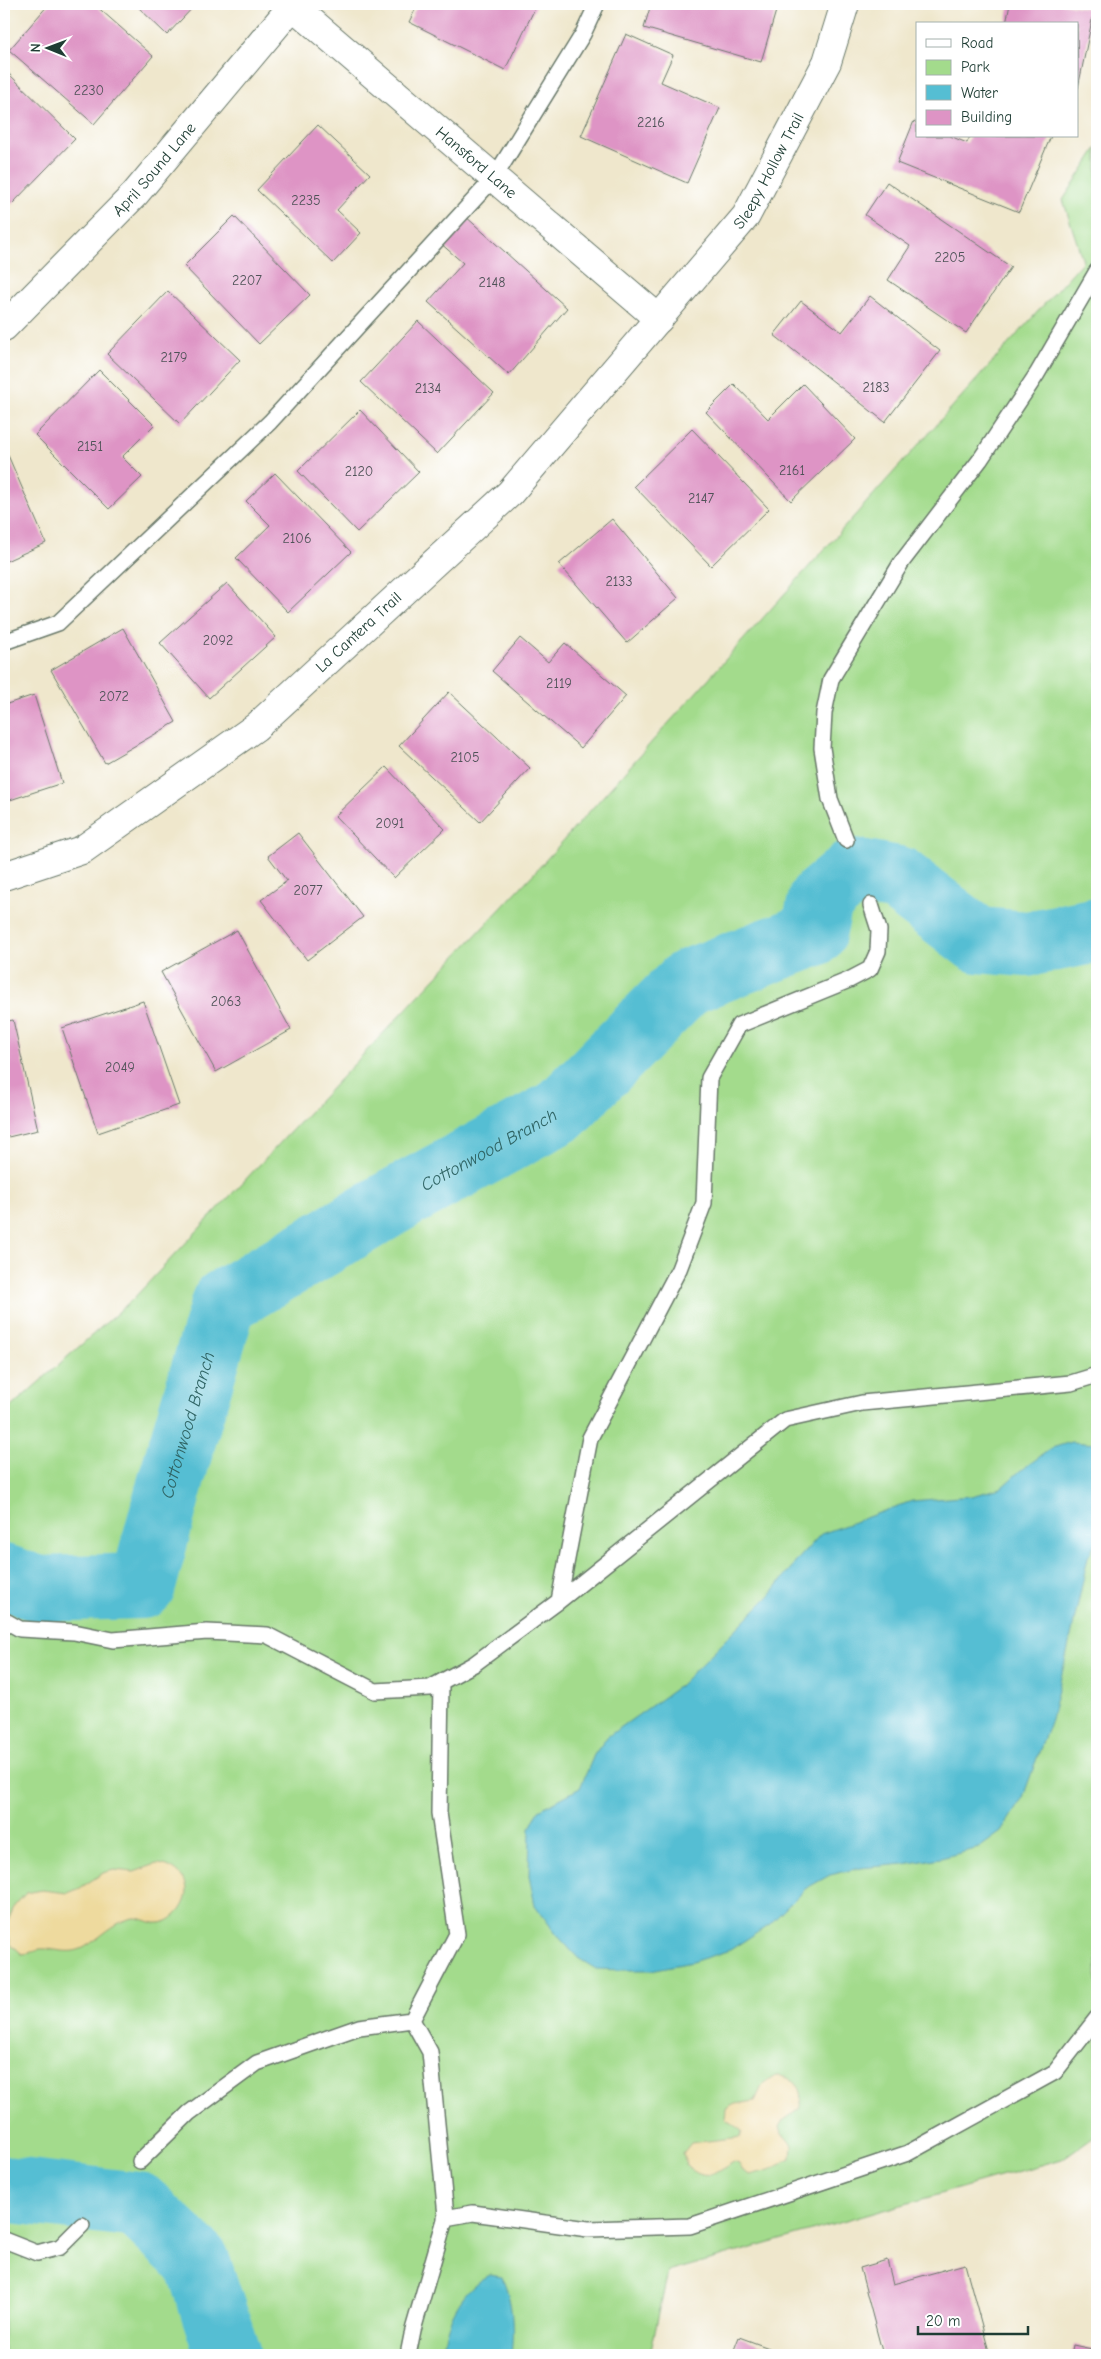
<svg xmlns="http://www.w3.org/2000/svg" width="1101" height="2359" font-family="'Comic Neue',sans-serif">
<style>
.green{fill:#a3db8c;stroke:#618c60}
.sand{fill:#eeda9e;stroke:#868c69}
.water{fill:#55bed3;stroke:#3a7e84}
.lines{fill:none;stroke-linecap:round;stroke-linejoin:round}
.river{stroke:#55bed3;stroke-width:66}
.building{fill:#de94c5}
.service-casing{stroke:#687869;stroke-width:18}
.minor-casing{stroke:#687869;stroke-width:30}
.service{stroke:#fff;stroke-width:15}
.minor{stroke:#fff;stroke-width:28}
.labels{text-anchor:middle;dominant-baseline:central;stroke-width:4;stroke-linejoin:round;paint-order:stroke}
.number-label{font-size:14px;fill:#4f5358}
.street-label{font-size:16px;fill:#1f3d34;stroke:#fff}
.water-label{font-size:18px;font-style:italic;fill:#2f6464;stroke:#fff}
</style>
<rect width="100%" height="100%" fill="#fff"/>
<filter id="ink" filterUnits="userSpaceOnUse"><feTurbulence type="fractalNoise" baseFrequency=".02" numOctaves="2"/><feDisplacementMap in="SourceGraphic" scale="10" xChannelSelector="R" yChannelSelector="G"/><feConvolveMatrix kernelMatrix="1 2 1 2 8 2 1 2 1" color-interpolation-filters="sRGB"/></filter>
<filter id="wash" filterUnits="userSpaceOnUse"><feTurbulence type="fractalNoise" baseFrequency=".0096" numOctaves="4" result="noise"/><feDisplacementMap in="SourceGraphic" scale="20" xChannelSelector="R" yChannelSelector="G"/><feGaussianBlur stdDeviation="1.12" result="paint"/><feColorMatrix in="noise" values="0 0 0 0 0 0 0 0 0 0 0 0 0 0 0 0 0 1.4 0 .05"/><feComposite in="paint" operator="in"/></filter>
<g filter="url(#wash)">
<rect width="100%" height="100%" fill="#efe7cc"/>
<path class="green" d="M1097 148V2134L1062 2159 668 2272 650 2355H4V1413L133 1299 536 871 1083 261 1063 200Z"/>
<path class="sand" d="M156 1864C166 1864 176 1869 182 1877 196 1893 178 1922 159 1923 148 1924 141 1915 129 1919 112 1924 100 1938 85 1947 69 1956 56 1948 40 1949 34 1950 29 1954 22 1954L11 1944 6 1925 15 1905 26 1893 42 1890 68 1893 80 1888 103 1873 114 1870 134 1872Z
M776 2076C795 2076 807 2090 799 2109L784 2120 780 2127 782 2134 792 2146 791 2159 769 2170 750 2175 743 2171 739 2164 734 2162C714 2172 708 2185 686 2165L683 2153 691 2143 741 2137 742 2131 725 2119 726 2109 735 2104 755 2101 762 2086Z"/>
<path class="water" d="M1071 1442 1097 1444V1541L1088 1557 1071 1636 1051 1719 1023 1797 1001 1832 979 1848 941 1858 904 1864 860 1868 830 1875 805 1889 770 1924 730 1950 692 1962 651 1970H622L596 1969 578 1958 556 1934 535 1905 529 1876 530 1828 539 1810 580 1788 594 1755 607 1737 678 1687 770 1595 799 1558 821 1534 912 1501 971 1496 1001 1488 1021 1470 1052 1448Z
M489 2275 502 2277C513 2302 514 2329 511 2355H442C445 2324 460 2289 489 2275Z"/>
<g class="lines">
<g class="river">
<path id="s1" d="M4 1577 39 1589 143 1586 172 1477 224 1302 395 1201 560 1111 688 982 813 934 821 899 854 871 898 879 978 940 1027 944 1097 930"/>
<path d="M4 2189 138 2205 197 2261 228 2355"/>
</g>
</g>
<g id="blocks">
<path class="building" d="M49 4H94L153 56 94 124 9 50Z
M135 4H196L167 35Z
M418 4H537L505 70 409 22Z
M651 4H778L761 62 644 28Z
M1010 4H1065L1094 10 1078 88 1077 24H1006Z
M626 34 673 55 661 82 720 108 687 183 581 136Z
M4 69 75 139 12 204 4 196Z
M914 121 917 123V136H950L967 143 970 136H1051L1019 212 897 163Z
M318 125 370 174 337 210 361 233 333 263 257 190Z
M887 182 1011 267 966 333 888 280 910 246 865 215Z
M464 215 567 308 509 375 428 302 463 263 439 242Z
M234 216 310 295 259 344 184 266Z
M168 291 240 360 180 424 107 354Z
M870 296 940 351 885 422 774 335 801 301 842 332Z
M418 321 494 393 437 454 361 382Z
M99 370 154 425 122 457 142 477 109 509 35 435Z
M734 384 768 419 803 384 855 439 791 501 706 412Z
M360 410 419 472 357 532 298 471Z
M692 429 769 509 711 566 634 486Z
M4 446 46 543 4 562Z
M275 473 351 552 288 612 236 558 270 525 246 501Z
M612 519 678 598 627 643 559 564Z
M227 583 276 637 209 698 160 643Z
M123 628 176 722 105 763 51 670Z
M520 638 548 662 565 643 626 696 581 748 492 671Z
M449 692 530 768 480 822 399 746Z
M34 695 62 783 4 802V705Z
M386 767 445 829 394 878 335 816Z
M298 833 363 917 307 960 261 900 287 881 268 856Z
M237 930 291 1030 216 1072 161 972Z
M143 1001 179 1105 98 1133 62 1028Z
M13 1020 38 1130 4 1138V1022Z
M887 2260 893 2284 965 2264 990 2355H883L860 2268Z
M739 2337 788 2355H732Z
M1073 2345 1097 2350V2355H1071Z"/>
</g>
</g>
<g filter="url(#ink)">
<use href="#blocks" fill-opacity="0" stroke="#687869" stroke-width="1"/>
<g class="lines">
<g class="service-casing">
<path id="service" d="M4 642 58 623 270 422 494 178 583 34 597 4
M846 840 830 799 822 748 824 713 831 679 901 563 980 460 1037 374 1097 271
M559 1601 785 1420 862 1403 1071 1383 1097 1375
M4 1620 20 1629 74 1632 113 1640 207 1632 267 1635 375 1691 430 1688 474 1664 559 1601 590 1438 679 1269 704 1203 709 1078 739 1025 849 980 870 969 878 951 879 930 871 905
M140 2161 189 2113 257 2063 359 2027 412 2020 457 1934 439 1813 441 1682
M445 2218 473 2213 588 2229 690 2226 908 2153 1055 2072 1097 2018
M4 2240 37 2253 60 2247 82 2225
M408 2355 413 2330 446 2216 430 2052 412 2020"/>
</g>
<g class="minor-casing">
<g id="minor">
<path id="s2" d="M293 6 659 319"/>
<path id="s3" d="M4 327 135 194 294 4"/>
<path id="s4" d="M4 876 82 850 256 727 510 493 746 216 827 62 845 4"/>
</g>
</g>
<use href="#service" class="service"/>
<use href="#minor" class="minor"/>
</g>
</g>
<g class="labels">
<g class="number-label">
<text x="89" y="90">2230</text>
<text x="651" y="122">2216</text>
<text x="306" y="200">2235</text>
<text x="950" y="257">2205</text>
<text x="247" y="280">2207</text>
<text x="492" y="282">2148</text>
<text x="174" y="357">2179</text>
<text x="876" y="387">2183</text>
<text x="428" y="388">2134</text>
<text x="90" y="446">2151</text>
<text x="792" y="470">2161</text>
<text x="359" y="471">2120</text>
<text x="701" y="498">2147</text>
<text x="297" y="538">2106</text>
<text x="619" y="581">2133</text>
<text x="218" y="640">2092</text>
<text x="559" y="683">2119</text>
<text x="114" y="696">2072</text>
<text x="465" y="757">2105</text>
<text x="390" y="823">2091</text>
<text x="308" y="890">2077</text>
<text x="226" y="1001">2063</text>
<text x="120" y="1067">2049</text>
</g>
<g class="street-label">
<text stroke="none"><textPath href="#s2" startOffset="241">Hansford Lane</textPath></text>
<text stroke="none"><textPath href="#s3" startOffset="218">April Sound Lane</textPath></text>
<text stroke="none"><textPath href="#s4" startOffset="1055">Sleepy Hollow Trail</textPath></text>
<text stroke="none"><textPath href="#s4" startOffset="435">La Cantera Trail</textPath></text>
</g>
<g class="water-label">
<text stroke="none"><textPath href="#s1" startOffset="742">Cottonwood Branch</textPath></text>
<text stroke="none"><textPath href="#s1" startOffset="308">Cottonwood Branch</textPath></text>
</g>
</g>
<rect width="1101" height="2359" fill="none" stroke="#fff" stroke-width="20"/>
<rect x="916" y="22" width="162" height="115" fill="#ffffff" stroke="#a5b1ae"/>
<rect x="926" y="39" width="25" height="8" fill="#ffffff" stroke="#a5b1ae"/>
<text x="961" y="48" font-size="15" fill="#1f3d34">Road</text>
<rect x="926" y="60" width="25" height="15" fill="#a3db8c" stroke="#a5b1ae"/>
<text x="961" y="72" font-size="15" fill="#1f3d34">Park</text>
<rect x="926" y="85" width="25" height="15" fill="#55bed3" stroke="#a5b1ae"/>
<text x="961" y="98" font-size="15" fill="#1f3d34">Water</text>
<rect x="926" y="110" width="25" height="15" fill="#de94c5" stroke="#a5b1ae"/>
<text x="961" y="122" font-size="15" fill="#1f3d34">Building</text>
<g transform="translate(48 48) rotate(271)" stroke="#ffffff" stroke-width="4" paint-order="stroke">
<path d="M0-4L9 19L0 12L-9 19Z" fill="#1f3d34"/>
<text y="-8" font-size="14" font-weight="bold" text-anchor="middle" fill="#1f3d34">N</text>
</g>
<path d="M918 2326v8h110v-8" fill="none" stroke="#1f3d34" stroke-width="2.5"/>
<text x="926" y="2326" font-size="15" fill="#1f3d34" stroke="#ffffff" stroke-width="4" paint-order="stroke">20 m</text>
</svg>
